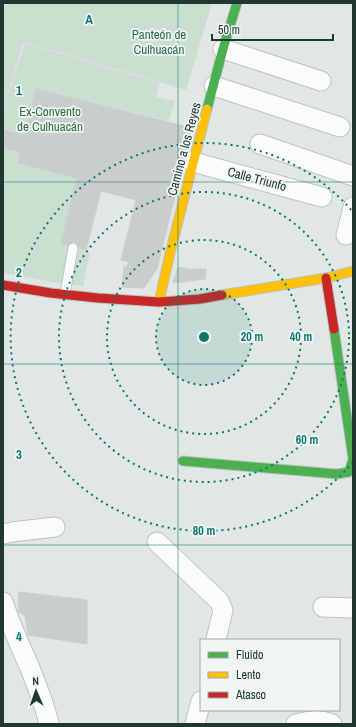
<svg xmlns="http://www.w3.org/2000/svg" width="356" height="727" font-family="'Archivo Narrow',sans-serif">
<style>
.green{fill:#cbdfd1}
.building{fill:#c9cecc;stroke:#cad0cd}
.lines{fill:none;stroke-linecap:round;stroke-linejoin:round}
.lane-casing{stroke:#bec3c1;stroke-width:11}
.street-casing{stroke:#bec3c1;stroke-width:21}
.fast-casing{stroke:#bec4c1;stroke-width:11}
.slow-casing{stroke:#bec4c1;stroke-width:11}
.jam-casing{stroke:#bec4c1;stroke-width:11}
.lane{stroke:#fafbfb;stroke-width:9}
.street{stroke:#fafbfb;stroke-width:19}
.fast{stroke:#4caf50;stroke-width:9}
.slow{stroke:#ffc107;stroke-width:9}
.jam{stroke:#c62828;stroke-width:9}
.grid{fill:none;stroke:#0f766e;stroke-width:1;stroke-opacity:0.55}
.ring{fill:none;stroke:#0f766e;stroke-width:2;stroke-dasharray:2 4}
.labels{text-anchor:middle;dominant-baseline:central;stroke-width:3.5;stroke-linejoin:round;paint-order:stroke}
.park-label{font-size:13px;fill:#2f6c46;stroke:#eff6f3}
.street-label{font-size:13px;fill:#213832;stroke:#eff6f3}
.grid-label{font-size:13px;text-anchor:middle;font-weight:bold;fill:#0f766e;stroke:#eff6f3;stroke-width:3.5;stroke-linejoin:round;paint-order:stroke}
.centre{fill:#0f766e;stroke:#eff6f3;stroke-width:2}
.ring-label{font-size:12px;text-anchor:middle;font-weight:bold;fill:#0f766e;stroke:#eff6f3;stroke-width:3.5;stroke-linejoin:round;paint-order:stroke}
</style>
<rect width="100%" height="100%" fill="#e1e7e4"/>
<path class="green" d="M3 3H212L186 90 24 42 3 108Z
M25 43 160 83 156 97 175 101 169 121 101 105 89 157 65 246 90 252 83 286 52 282 3 273V109Z"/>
<path class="building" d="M36 89 192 128 157 269 121 260 136 200 101 191 86 250 61 244 77 178 18 163Z
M3 130 25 135 20 152 3 148Z
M129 262 157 269 144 288 122 287 124 267 127 266Z
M178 267 189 269H206L205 279 173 283Z
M19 592 87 600V644L28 635 25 616 18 611Z"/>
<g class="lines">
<g class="lane-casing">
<path id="lane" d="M65 294 73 248"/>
</g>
<g class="street-casing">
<path id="street" d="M223 49 321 81
M214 86 340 127
M260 144 353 176
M193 162 322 197
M346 235 353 207
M3 534 12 532 55 527
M157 542 219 601 223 610 216 640
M3 602C11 625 20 646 30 668 37 687 45 705 49 724
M323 607 353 608
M195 724 201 701
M296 724C311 720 318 719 332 724"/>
</g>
<g class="fast-casing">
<path id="fast" d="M207 109 223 49 237 3
M183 461 337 474 349 472 353 459 334 329"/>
</g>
<g class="slow-casing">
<path id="slow" d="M222 295 326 278 353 271
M159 302 170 253 207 109"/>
</g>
<g class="jam-casing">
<path id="jam" d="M326 278 334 329
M3 285 51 293 98 298 159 302 200 299 222 295"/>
</g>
<use href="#lane" class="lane"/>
<use href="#street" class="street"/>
<use href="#fast" class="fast"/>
<use href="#slow" class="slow"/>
<use href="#jam" class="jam"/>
</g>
<path class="grid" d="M178 3V724M3 182H353M3 364H353M3 545H353"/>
<circle cx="204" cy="337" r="48" fill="#0f766e" fill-opacity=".12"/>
<g class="ring">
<circle cx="204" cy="337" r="48"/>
<circle cx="204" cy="337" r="97"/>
<circle cx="204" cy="337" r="145"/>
<path d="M353 462A194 194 0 1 1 353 212"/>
</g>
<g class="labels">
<g class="park-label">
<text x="159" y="34">Panteón de<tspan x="159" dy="15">Culhuacán</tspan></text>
<text x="50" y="111">Ex-Convento<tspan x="50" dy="15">de Culhuacán</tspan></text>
</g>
<g class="street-label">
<text transform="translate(184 149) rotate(-75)">Camino a los Reyes</text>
<text transform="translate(257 179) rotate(15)">Calle Triunfo</text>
</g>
</g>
<g class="grid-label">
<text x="89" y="24">A</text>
<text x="19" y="95">1</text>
<text x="19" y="277">2</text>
<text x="19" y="459">3</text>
<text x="19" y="641">4</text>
</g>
<circle cx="204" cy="337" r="6" class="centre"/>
<g class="ring-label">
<text x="252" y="341">20 m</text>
<text x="301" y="341">40 m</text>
<text x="307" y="444">60 m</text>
<text x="204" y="535">80 m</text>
</g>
<rect width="356" height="727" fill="none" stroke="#213832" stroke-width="8"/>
<rect x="200" y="639" width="140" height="72" fill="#eff6f3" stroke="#9daaa6"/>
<rect x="208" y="652" width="20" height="6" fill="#4caf50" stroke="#9daaa6"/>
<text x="236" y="659" font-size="12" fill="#213832">Fluido</text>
<rect x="208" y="672" width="20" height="6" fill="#ffc107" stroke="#9daaa6"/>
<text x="236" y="679" font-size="12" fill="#213832">Lento</text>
<rect x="208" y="692" width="20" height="6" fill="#c62828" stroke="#9daaa6"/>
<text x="236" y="699" font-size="12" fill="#213832">Atasco</text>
<g transform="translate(36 691) rotate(358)" stroke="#eff6f3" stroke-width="3" paint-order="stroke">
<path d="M0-3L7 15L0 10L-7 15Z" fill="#213832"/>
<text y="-6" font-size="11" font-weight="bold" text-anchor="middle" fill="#213832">N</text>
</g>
<path d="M212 34v6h121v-6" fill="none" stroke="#213832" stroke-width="2"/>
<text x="218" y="34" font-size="12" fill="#213832" stroke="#eff6f3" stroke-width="3" paint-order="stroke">50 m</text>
</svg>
